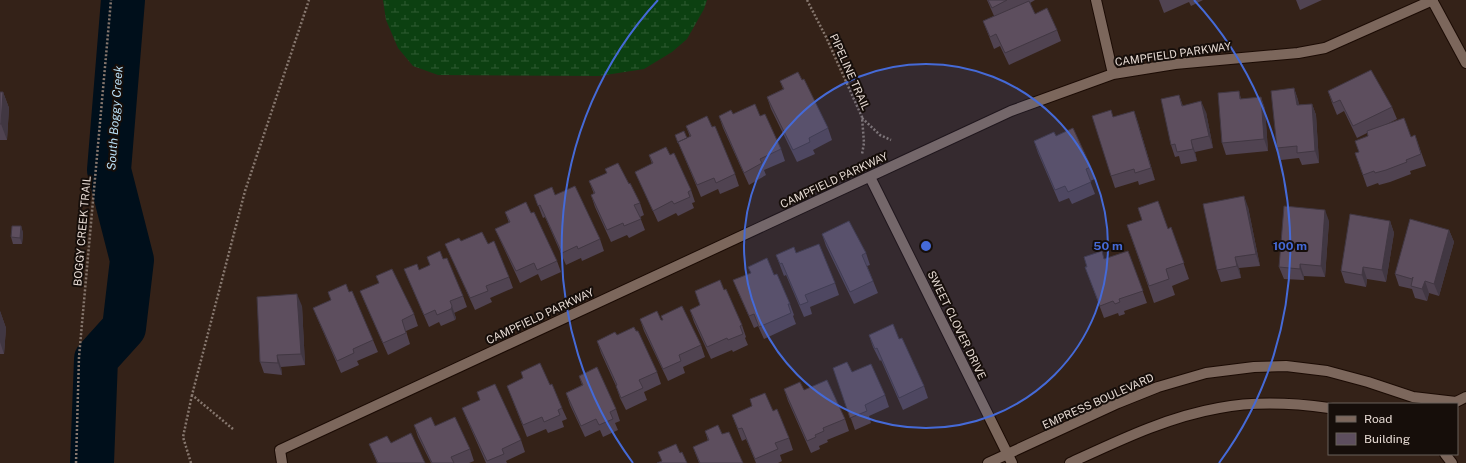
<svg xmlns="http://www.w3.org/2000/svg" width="1466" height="463" font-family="'Public Sans',sans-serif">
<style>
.wetland{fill:url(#wetland-marsh)}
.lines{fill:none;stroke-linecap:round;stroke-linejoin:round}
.river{stroke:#000f1b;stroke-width:44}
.street-casing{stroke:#1b0b04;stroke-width:12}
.path{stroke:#86776e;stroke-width:2.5;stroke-dasharray:2 2;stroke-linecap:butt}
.street{stroke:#7c675c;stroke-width:10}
.wall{fill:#504351}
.shaded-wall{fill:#413742}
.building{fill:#5d4e5e;stroke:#413742}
.ring{fill:none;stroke:#456ad7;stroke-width:2}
.labels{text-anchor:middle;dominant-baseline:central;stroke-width:4;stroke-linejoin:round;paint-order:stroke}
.street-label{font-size:11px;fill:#e6dad3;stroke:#160e0a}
.water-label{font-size:12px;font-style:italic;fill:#b9dff6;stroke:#160e0a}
.centre{fill:#456ad7;stroke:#160e0a;stroke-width:2}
.ring-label{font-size:12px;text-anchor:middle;font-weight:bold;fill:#456ad7;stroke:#160e0a;stroke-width:4;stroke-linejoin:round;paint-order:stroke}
</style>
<defs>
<pattern id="wetland-marsh" width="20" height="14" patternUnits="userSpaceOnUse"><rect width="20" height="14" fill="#0c4011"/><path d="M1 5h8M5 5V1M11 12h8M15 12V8" fill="none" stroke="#2f5b33"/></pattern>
</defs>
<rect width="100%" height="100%" fill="#342218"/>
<path class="wetland" d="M383 0H707L704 9 687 39 672 52 644 69 599 76 438 75 413 66 398 48 386 20Z"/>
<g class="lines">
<path class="river" d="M92 463 96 359 124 328 132 260 109 170 123 0"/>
<g class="street-casing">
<path id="street" d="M1096 0 1113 74
M1432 0 1466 63
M870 177 1012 463
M1452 404 1466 397
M1445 454 1452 463
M282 463 280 450 1011 111 1113 74 1175 64 1298 53 1325 48 1433 0
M988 463 1118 403 1158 387 1206 373 1254 367 1286 366 1327 371 1368 382 1413 397 1456 402
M1070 463C1118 441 1167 417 1219 408 1256 401 1293 403 1329 408"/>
</g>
<path class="path" d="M807 0 826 37 862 117 864 143 862 154
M862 118 880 135 891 140
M233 429 192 395 245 191 309 0
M76 463 79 357 111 0
M191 463 183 437 192 395"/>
<use href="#street" class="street"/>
</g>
<path class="wall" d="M987 0H1035L1030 3 1035 14 1057 30 1061 41 1009 65 1000 46 994 49 983 21 994 16Z
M1159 0H1203L1191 6 1189 2 1164 13Z
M1296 0H1322L1300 10Z
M802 80 828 128 832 140 813 150 815 154 797 162 771 109 767 97 783 89 780 81Z
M1294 88 1298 100 1299 105 1312 104 1316 115 1319 163 1302 165 1299 158 1281 160 1277 148Z
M1239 91 1241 99 1261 97 1265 109 1268 151 1226 155 1222 143Z
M1328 91 1392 107 1397 119 1385 125 1411 137 1415 135 1426 166 1410 171 1411 174 1390 182 1379 185 1378 183 1367 187 1355 153 1359 152 1368 136 1367 133 1357 138 1344 111 1337 115 1332 103Z
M0 92H3L9 108 7 140H0Z
M1179 95 1183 106 1206 112 1213 148 1195 152 1197 161 1181 164 1179 156 1175 157 1171 145Z
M1134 111 1138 123 1155 180 1139 185 1138 181 1115 188 1111 176 1113 117Z
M733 114 760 116 781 149 785 161 764 170 766 175 749 185 723 128 719 116Z
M686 126 712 127 735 174 739 186 720 194 718 189 701 197 675 135 687 138 690 137Z
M1056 136 1091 167 1095 179 1090 181 1095 194 1072 204 1069 198 1059 202 1038 153 1034 141Z
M649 155H670L691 190 695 202 692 203 694 208 678 216 676 213 658 222 640 183 635 172 652 164Z
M605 169 640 203 644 215 640 217 645 230 629 238 627 235 611 242 595 207 591 195 594 194 589 181 607 173Z
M534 195H555L600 239 604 251 582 261 581 258 566 265 545 217 543 218Z
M1248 207 1260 266 1239 268 1241 278 1221 282 1217 270Z
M505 212 557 261 561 272 541 281 538 274 520 283 500 240 495 229 509 223Z
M1329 221 1325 277 1304 276V280L1284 279 1279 267Z
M1390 221 1394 233 1386 282 1367 279 1366 287 1345 283 1341 271Z
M1127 225 1168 229 1171 227 1189 279 1172 286 1175 295 1154 303Z
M21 226 23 233 22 244H13L11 237Z
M1449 230 1454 242 1439 296 1429 293 1427 301 1415 298 1412 289 1399 286 1395 274Z
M822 234 866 253 870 265 867 266 878 293 854 304 826 246Z
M461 241 488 244 509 277 513 288 490 298 492 302 475 310 445 244Z
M1128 251 1147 303 1124 311 1125 314 1119 316 1118 313 1104 318 1085 267 1104 259Z
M796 253 835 283 839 295 810 307 812 314 804 317 786 275 784 276 776 255Z
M427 257 443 259 463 296 467 307 454 313 456 318 455 320 441 326 439 322 429 327 409 281 404 269 419 270 430 265Z
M748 267 774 275 790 304 794 315 793 316 796 324 764 339 758 326 754 328 738 292 733 280 751 273Z
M360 291 414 314 418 326 406 331 410 344 388 355 365 303Z
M695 291 742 325 746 337 745 338 748 345 733 352 732 350 711 359 694 322 690 310 700 305Z
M328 292H349L373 340 378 352 357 361 359 365 341 373 318 320 313 308 331 300Z
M302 306 305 365 281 367 282 375 264 373 260 362Z
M0 311 6 328 4 354H0Z
M661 316 701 345 705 357 683 367 685 373 668 381 644 331 640 319 661 320H663Z
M617 335 657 372 661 384 644 392 647 400 626 410 620 398 616 386 601 353 597 341Z
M869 335 899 339 924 386 928 398 903 410 881 360 880 361 873 347Z
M833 368 852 372 885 395 889 407 869 416 871 423 855 430Z
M579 376 616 409 620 421 615 423 618 430 603 437 600 430 585 437 570 405 566 393 582 385Z
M550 385 562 408 567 419 562 421 564 427 548 433 546 429 527 437 507 386Z
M784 389 804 390 845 419 849 431 827 440 828 442 819 446 820 449 811 453 788 401Z
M462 408 521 440 525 452 506 461 507 463H486L467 420Z
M773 411 789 438 793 450 780 455 782 461 778 463H756L746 439 742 441 732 415Z
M414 425 435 426 470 449 474 461 469 463H431L418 437Z
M705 431 722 434 743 463H699L693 447 708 441Z
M391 443 425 463H377L369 444Z"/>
<path class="shaded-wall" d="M1294 88 1298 100 1301 117 1297 105Z
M3 92 9 108 7 140 1 124Z
M1261 97 1265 109 1268 151 1264 139Z
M1201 101 1206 112 1213 148 1209 136Z
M1312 104 1316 115 1319 163 1315 151Z
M1134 111 1138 123 1155 180 1151 168Z
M1191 140 1195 152 1197 161 1193 149Z
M1244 196 1248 207 1260 266 1256 254Z
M1325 210 1329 221 1325 277 1321 266Z
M1390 221 1394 233 1386 282 1382 270Z
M21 226 23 233 22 244 20 238Z
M1449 230 1454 242 1439 296 1434 284Z
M1235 257 1239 268 1241 278 1237 266Z
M1300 264 1304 276V280L1300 269Z
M1363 267 1367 279 1366 287 1362 275Z
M1425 281 1429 293 1427 301 1422 289Z
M297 294 302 306 305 365 301 354Z
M452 306 456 318 455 320 451 309Z
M0 311 6 328 4 354 0 342Z
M277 355 281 367 282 375 278 363Z"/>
<path class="building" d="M988 0H1007L992 8Z
M1029 1 1035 14 1047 8 1057 30 1005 53 996 34 990 37 983 21Z
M1371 70 1392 107 1353 126 1340 100 1333 103 1328 91Z
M798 72 802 80 804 79 828 128 809 138 810 142 793 150 767 97 784 89 780 81Z
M1294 88 1297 105 1312 104 1315 151 1297 153V146L1277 148 1271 91Z
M1239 91 1240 99 1261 97 1264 139 1222 143 1218 93Z
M0 92H3L1 124H0Z
M1179 95 1182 106 1201 101 1209 136 1191 140 1193 149 1177 152 1175 144 1171 145 1161 99Z
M755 104 760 116 765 114 781 149 760 159 762 163 744 173 719 116 731 110 733 114Z
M1111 110 1113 117 1134 111 1151 168 1135 173 1134 169 1111 176 1092 116Z
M707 116 712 127 715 126 735 174 716 183 714 178 697 185 678 142 691 136 686 126Z
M1404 118 1411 137 1415 135 1421 154 1406 160 1407 162 1386 170 1375 173 1374 171 1363 175 1355 153 1359 152 1355 141 1368 136 1367 131Z
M1073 128 1091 167 1086 169 1091 182 1068 192 1065 186 1055 190 1034 141 1054 132 1056 136Z
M684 131 687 138 678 142V143L675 135Z
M666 147 670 155 674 153 691 190 688 192 690 197 674 204 672 201 653 211 635 172 653 163 649 155Z
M618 163 629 184 630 183 640 203 634 205 641 219 624 226 623 223 607 230 591 195 595 193 589 181 607 173 605 169Z
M575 186 600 239 578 249 577 246 562 253 540 205 538 206 534 195 552 187 555 195Z
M1244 196 1256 254 1235 257 1237 266 1217 270 1203 204Z
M1158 201 1168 229 1171 227 1184 263 1166 269 1169 279 1149 286 1127 225 1142 220 1138 208Z
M526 202 531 213 534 212 557 261 537 270 534 263 516 271 495 229 510 222 505 212Z
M1284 206 1325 210 1321 266 1300 264V269L1279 267Z
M1350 214 1390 221 1382 270 1363 267 1362 275 1341 271Z
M1410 219 1449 230 1434 284 1425 281 1422 289 1411 286 1413 277 1412 279 1395 274Z
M849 221 866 253 862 255 873 281 850 292 822 234Z
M12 226H21L20 238 11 237Z
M482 232 488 244 494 241 509 277 486 286 488 291 470 298 445 244 459 238 461 241Z
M819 244 835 283 805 295 808 302 800 305 782 263 780 264 776 255 794 247 796 253Z
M440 251 443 259 447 258 463 296 450 301 452 306 451 309 437 315 435 310 424 315 404 269 417 264 419 270 430 265 427 257Z
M1102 251 1104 259 1128 251 1143 291 1119 299 1120 302 1115 304 1113 301 1100 306 1085 267H1087L1084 257Z
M767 258 774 275 777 274 790 304H788L791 313 759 327 754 314 749 316 733 280 751 273 748 267Z
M392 269 414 314 402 320 406 333 383 343 360 291 379 283 376 276Z
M720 280 724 290 726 289 742 325 740 326 743 334 728 340 727 338 707 347 690 310 700 305 695 291Z
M346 284 349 292 352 291 373 340 353 349 354 353 337 361 313 308 331 300 328 292Z
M297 294 301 354 277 355 278 363 260 362 257 297Z
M682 306 701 345 679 355 681 361 663 369 640 319 657 311 661 320H663L661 316Z
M893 324 899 339 902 338 924 386 899 398 877 348 875 349 869 335Z
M634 327 636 331H638L657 372 639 380 643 388 621 398 616 386 617 385 597 341 615 332 617 335Z
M847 362 852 372 871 364 885 395 865 405 867 411 850 418 833 368Z
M540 363 550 385 552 384 562 408 558 410 560 415 544 422 542 417 523 425 507 386 523 378 521 372Z
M597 367 616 409 610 412 613 419 599 425 596 419 581 426 566 393 583 385 579 376Z
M827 380 845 419 823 428 824 431 815 435 816 437 807 441 784 389 800 382 804 390Z
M495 384 521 440 502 449 504 454 487 461 462 408 480 400 477 392Z
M765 393 773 411 777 409 789 438 775 443 778 449 755 459 742 428 738 429 732 415 752 406 750 399Z
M431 417 435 426 455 417 470 449 451 457 454 463H432L414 425Z
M718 425 722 434 729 432 743 463H700L693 447 709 440 705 431Z
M411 433 425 463H378L369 444 387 436 391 443Z
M676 444 680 453 682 452 687 463H657L662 461 658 452Z"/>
<circle cx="926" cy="246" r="182" fill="#456ad7" fill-opacity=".12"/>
<g class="ring">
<circle cx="926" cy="246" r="182"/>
<path d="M633 463A364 364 0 0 1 658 0M1194 0A364 364 0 0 1 1219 463"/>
</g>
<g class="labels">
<g class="street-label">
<text transform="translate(1173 54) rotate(-8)">CAMPFIELD PARKWAY</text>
<text transform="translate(850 72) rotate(66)">PIPELINE TRAIL</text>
<text transform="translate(834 180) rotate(-25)">CAMPFIELD PARKWAY</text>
<text transform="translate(82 231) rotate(-85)">BOGGY CREEK TRAIL</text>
<text transform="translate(540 316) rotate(-25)">CAMPFIELD PARKWAY</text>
<text transform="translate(957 325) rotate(64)">SWEET CLOVER DRIVE</text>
<text transform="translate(1098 401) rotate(-24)">EMPRESS BOULEVARD</text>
</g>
<g class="water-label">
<text transform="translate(115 118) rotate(-86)">South Boggy Creek</text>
</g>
</g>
<circle cx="926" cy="246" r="6" class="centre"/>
<g class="ring-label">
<text x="1108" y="250">50 m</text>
<text x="1290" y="250">100 m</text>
</g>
<rect x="1328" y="403" width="130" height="52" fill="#160e0a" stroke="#69605a"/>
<rect x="1336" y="416" width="20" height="6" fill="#7c675c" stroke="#69605a"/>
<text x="1364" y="423" font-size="12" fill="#e6dad3">Road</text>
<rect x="1336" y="433" width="20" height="12" fill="#5d4e5e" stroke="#69605a"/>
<text x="1364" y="443" font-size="12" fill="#e6dad3">Building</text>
</svg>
